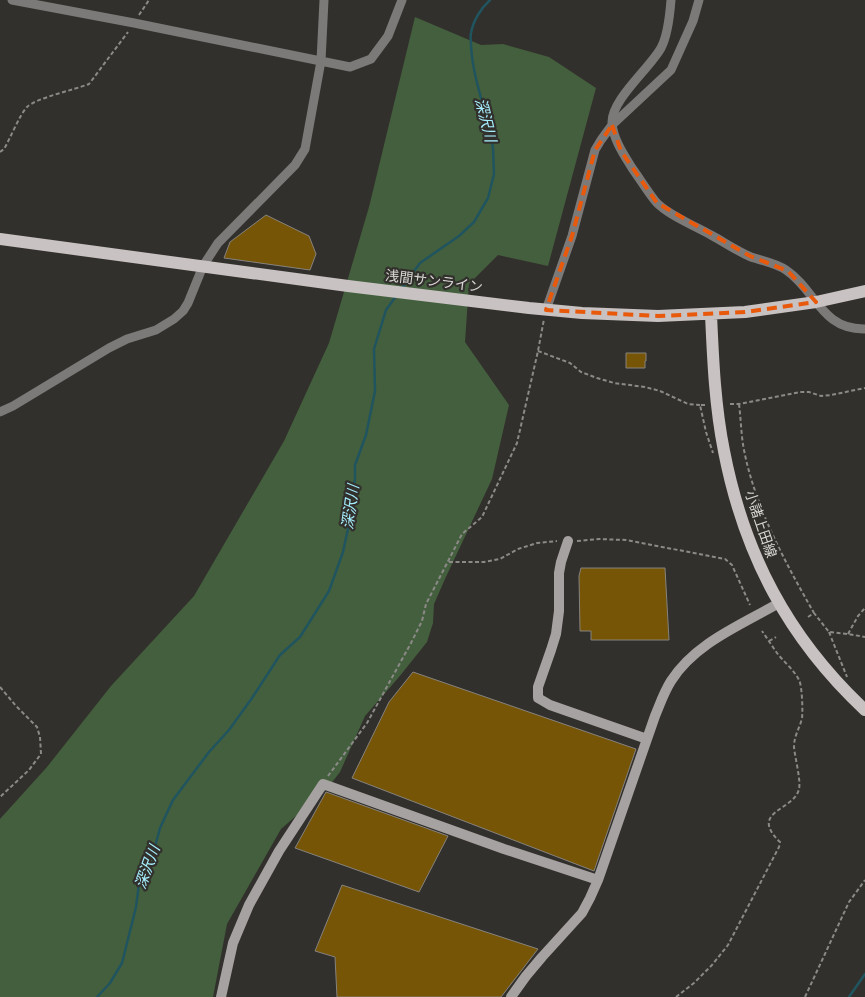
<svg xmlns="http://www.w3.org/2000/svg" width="865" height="997" font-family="Quicksand,'Noto Sans JP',sans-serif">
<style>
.green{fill:#445f3d}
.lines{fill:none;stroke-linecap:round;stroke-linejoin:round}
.stream{stroke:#20545f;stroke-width:2.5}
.building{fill:#765506;stroke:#86837e}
.path{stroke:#8c8a88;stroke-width:2;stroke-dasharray:4 2.5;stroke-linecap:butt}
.street{stroke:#7c7979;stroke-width:9}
.secondary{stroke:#a7a2a2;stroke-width:10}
.primary{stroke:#c8c2c2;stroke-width:12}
.marked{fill:none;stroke:#e8590c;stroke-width:4;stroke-dasharray:10 6;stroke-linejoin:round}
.labels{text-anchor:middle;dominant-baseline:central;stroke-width:4.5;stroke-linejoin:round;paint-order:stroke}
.street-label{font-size:14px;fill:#d9d7d5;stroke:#32302c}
.water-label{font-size:15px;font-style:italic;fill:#a4edfd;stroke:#32302c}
</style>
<rect width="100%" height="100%" fill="#32302c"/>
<path class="green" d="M415 17 481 45 503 44 549 57 596 88 548 266 498 255 469 284 465 342 509 405 492 479 445 579 434 604 433 623 427 642 399 677 365 716 340 772 326 790 281 829 227 924 213 997H0V819L47 767 111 686 194 596 284 441 329 343 369 207Z"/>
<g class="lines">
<path class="stream" d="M402 288 420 263 459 236 474 222 488 198 494 174 493 148 487 115 485 113C479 90 472 68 471 45 471 41 470 37 471 33 473 21 481 8 490 0
M97 997 110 983 122 963 136 907 139 884 156 843 160 828 173 800 209 752 229 730 252 698 280 655 300 637 329 591 343 552 348 529 349 508 355 479V465L366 435 375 391 374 349 386 310 396 296
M849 997 865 974"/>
</g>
<path class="building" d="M266 215 309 236 316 254 310 270 224 258 230 242Z
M626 353H646V361H645V368H626Z
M581 568H665L669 640H591V631H580L579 576Z
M413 672 636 749 594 871 352 778 389 702Z
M326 792 448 836 419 892 295 848Z
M342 885 538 949 501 997H337L335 957 315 951Z"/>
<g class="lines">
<path class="path" d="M139 15 149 0
M0 152 4 149C10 139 20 114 27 107 36 98 74 90 89 84L128 32
M538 351 570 363 581 372 597 378 614 383 645 387 660 391 688 404 700 405
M730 404H739L800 392H809L821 396 831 395 865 388
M739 404C741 419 741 435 744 450 755 507 786 564 814 613
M705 405H700L706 432 713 453
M577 541 599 539 626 540 725 559 732 565 750 605
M449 562H484L500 559 518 549 537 543 557 541
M808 617 814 613 829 632 848 634 865 637
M829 632 847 677
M848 634 858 616 865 608
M769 641 776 637
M0 687 16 706 37 727 40 737 41 754 29 770 0 797
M328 776 367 723 411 643 422 621 426 604 462 534 482 517 517 443 538 351 544 319
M676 997 694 983 712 965 728 945 779 847 780 842C748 811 794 811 799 789 801 780 795 758 794 747 794 735 800 728 802 718 803 712 802 684 799 680 794 670 784 662 777 653 772 646 767 638 762 631
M805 997 849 902 865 880"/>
<path class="street" d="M12 0 134 23 350 67 371 59 388 36 402 0
M671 0C670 13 667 37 661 48 650 68 611 100 612 123 613 139 624 155 632 168 640 179 647 191 656 202 668 215 695 226 711 235 724 242 737 251 751 257 763 261 776 263 786 270 816 290 821 330 865 329
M546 310 572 236 595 150 601 140 612 125 671 70 693 21 699 0
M0 412 13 406 109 348 127 339 156 330 174 319 183 311 188 303 203 266 218 243 295 165 305 149 321 61 324 0"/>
<path class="secondary" d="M568 541 561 562 559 573V611L556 634 551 650 538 687V698L550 705 647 739
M221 997 233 943 249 905 279 851 323 784 504 849 598 880
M511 997 526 976 542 957 582 913 590 898 598 880 655 716C660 704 664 692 671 681 695 643 741 625 779 603"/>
<path class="primary" d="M0 239 348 286 529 308 582 313 658 316 745 312 816 302 865 291
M711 314C713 360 715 406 724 451 744 554 788 638 865 710"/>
</g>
<path class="marked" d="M612 125 621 151 657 203 750 256 788 271 816 302 745 312 658 316 546 310 572 236 595 150Z"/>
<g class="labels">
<g class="street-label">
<text transform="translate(434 281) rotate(7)">浅間サンライン</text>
<text transform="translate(761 524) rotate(71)">小諸上田線</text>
</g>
<g class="water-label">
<text transform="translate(486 120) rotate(76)">深沢川</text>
<text transform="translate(350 507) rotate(-82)">深沢川</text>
<text transform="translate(147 867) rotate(-70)">深沢川</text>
</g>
</g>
</svg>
